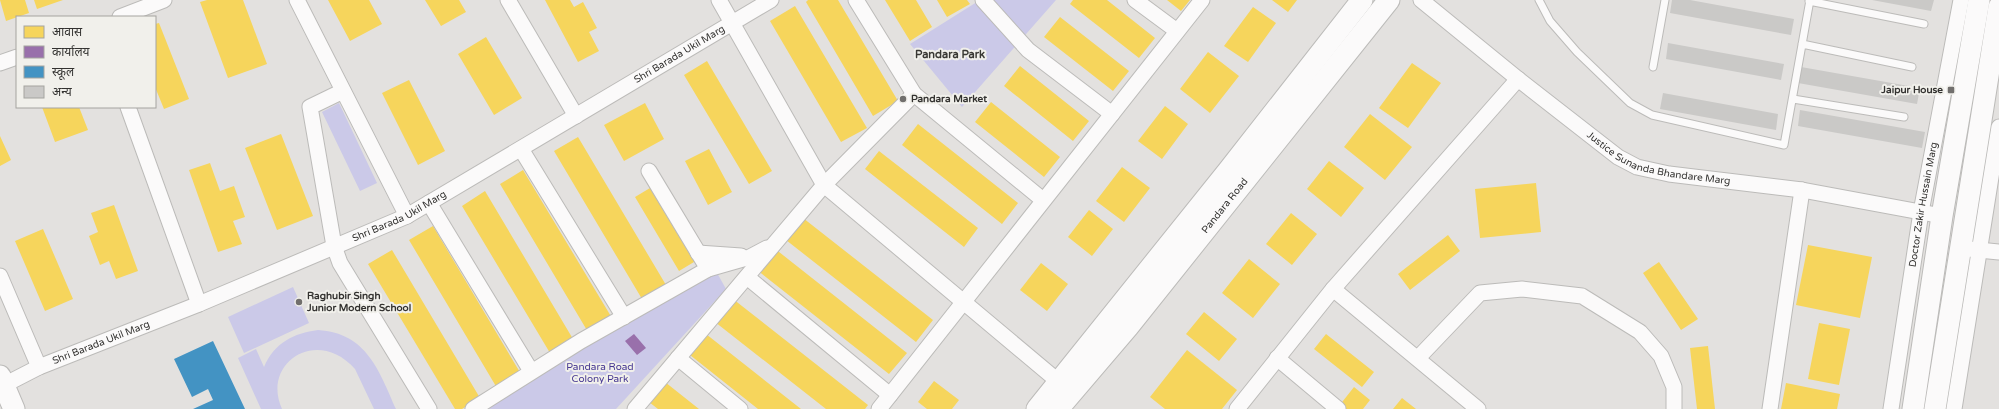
<svg xmlns="http://www.w3.org/2000/svg" width="1999" height="409" font-family="'Varela Round','Noto Sans Devanagari',sans-serif">
<style>
.green{fill:#cbc9e8}
.homes{fill:#f6d55c}
.offices{fill:#9970ab}
.schools{fill:#4393c3}
.building{fill:#cac9c7}
.lines{fill:none;stroke-linecap:round;stroke-linejoin:round}
.lane-casing{stroke:#bcbbb9;stroke-width:9}
.street-casing{stroke:#bcbbb9;stroke-width:17}
.secondary-casing{stroke:#bcbbb9;stroke-width:23}
.lane{stroke:#fbfafa;stroke-width:7}
.street{stroke:#fbfafa;stroke-width:15}
.secondary{stroke:#fbfafa;stroke-width:21}
.poi-dot{fill:#716f6d;stroke:#f1f0eb;stroke-width:1.5}
.labels{text-anchor:middle;dominant-baseline:central;stroke-width:4;stroke-linejoin:round;paint-order:stroke}
.street-label{font-size:10px;fill:#333230;stroke:#f1f0eb}
.poi-label{font-size:10px;font-weight:bold;fill:#333230;stroke:#f1f0eb;text-anchor:start}
.park-label{font-size:10px;fill:#453691;stroke:#f1f0eb}
.neighbourhood-label{font-size:11px;font-weight:bold;fill:#393834;stroke:#f1f0eb}
</style>
<rect width="100%" height="100%" fill="#e3e1df"/>
<path class="green" d="M980 0H1056L962 107 910 44Z
M339 103 377 183 360 191 322 112Z
M716 271 726 289 616 409H478Z
M293 287 309 323 244 353 228 317Z
M318 330C367 333 379 371 396 409H374L355 369C317 326 261 363 282 409H261L238 358 256 349 264 367C274 343 294 333 318 330Z"/>
<path class="homes" d="M0 0H25L29 13 6 21Z
M34 0H63L37 9Z
M207 0H243L267 64 228 78 200 2Z
M328 0H369L382 24 350 41Z
M425 0H459L466 12 441 26Z
M545 0H570L574 7 583 2 597 28 589 32 599 51 578 62Z
M808 0H838L898 101 873 116 806 2Z
M885 0H916L932 27 910 41Z
M937 0H967L970 4 947 17Z
M1073 0H1107L1155 38 1139 58 1070 4Z
M1167 0H1190L1181 11Z
M1272 0H1297L1288 12Z
M795 6 867 128 841 142 770 21Z
M1253 7 1276 23 1248 62 1224 46Z
M1060 17 1129 71 1113 91 1044 37Z
M159 23 189 99 164 109 155 87V24Z
M486 37 522 98 494 115 458 54Z
M1208 52 1239 76 1210 113 1180 89Z
M707 61 772 171 749 184 684 75Z
M1412 63 1441 83 1408 128 1379 108Z
M1020 66 1089 121 1073 141 1004 86Z
M409 80 445 151 418 165 382 93Z
M991 102 1060 157 1044 177 975 122Z
M645 103 664 139 624 161 604 125Z
M1165 106 1188 124 1162 159 1138 141Z
M42 107H79L88 130 55 142Z
M1370 114 1412 147 1385 180 1344 147Z
M918 124 1018 203 1002 224 902 145Z
M281 134 313 216 277 230 245 148Z
M0 136 11 160 0 166Z
M578 137 666 285 642 299 554 151Z
M709 149 732 192 708 205 685 161Z
M879 151 978 228 964 247 865 169Z
M1329 161 1364 188 1341 217 1307 189Z
M210 163 220 191 234 186 245 217 233 221 242 244 218 252 189 170Z
M1122 167 1150 188 1124 222 1096 201Z
M523 170 612 318 588 332 500 184Z
M1536 183 1541 232 1480 238 1475 189Z
M655 185 699 259 679 271 635 197Z
M485 191 573 339 550 353 462 206Z
M114 205 138 271 116 279 109 261 100 265 89 236 98 232 91 213Z
M1089 210 1113 229 1092 256 1068 237Z
M1291 213 1317 234 1292 265 1266 244Z
M803 218 933 320 916 342 786 240Z
M433 226 521 374 497 388 409 240Z
M43 229 73 299 45 311 15 241Z
M1448 235 1460 251 1410 290 1398 274Z
M1808 245 1872 257 1860 318 1796 305Z
M774 248 907 353 889 374 757 270Z
M392 250 480 398 462 409H455L368 264Z
M1249 259 1280 284 1253 318 1222 293Z
M1659 262 1698 319 1681 330 1643 273Z
M1041 263 1068 284 1047 311 1020 290Z
M733 299 868 405 865 409H826L715 322Z
M1204 312 1237 339 1219 361 1186 334Z
M1819 323 1850 329 1839 385 1808 379Z
M706 334 801 409H758L690 355Z
M1326 334 1374 372 1362 387 1314 349Z
M1708 346 1715 409H1697L1690 348Z
M1187 350 1237 390 1222 409H1165L1150 397Z
M934 381 959 400 952 409H927L918 402Z
M665 382 699 409H658L649 402Z
M1786 383 1840 394 1837 409H1781Z
M1354 387 1370 400 1363 409H1343L1339 406Z
M1402 398 1416 409H1393Z"/>
<path class="offices" d="M634 334 646 348 637 355 625 341Z"/>
<path class="schools" d="M213 341 245 409H193L213 400 208 389 192 397 174 359Z"/>
<path class="building" d="M1672 0H1690L1794 19 1791 35 1670 13Z
M1872 0H1934L1931 11Z
M1668 43 1784 64 1781 80 1666 59Z
M1801 67 1920 88 1917 104 1798 83Z
M1663 93 1778 114 1776 130 1660 109Z
M1800 110 1925 132 1922 148 1798 126Z"/>
<g class="lines">
<g class="lane-casing">
<path id="lane" d="M1539 0 1550 21 1577 52 1630 103 1652 115 1784 145 1810 0
M1809 1 1924 24
M1802 44 1912 67
M1653 67 1665 0
M1793 99 1904 117"/>
</g>
<g class="street-casing">
<g id="street">
<path d="M297 0 407 216"/>
<path d="M508 0 576 116"/>
<path d="M719 0 824 185 1059 382"/>
<path d="M856 0 914 94 1043 200"/>
<path d="M983 0 1028 50 1112 114"/>
<path d="M1135 0 1177 31"/>
<path id="s1" d="M1421 0 1518 79 1618 157 1637 167 1669 174 1802 190 1942 216"/>
<path d="M120 17 164 0"/>
<path d="M0 63 17 57"/>
<path d="M343 91 310 107 334 246 340 263 429 409"/>
<path d="M128 107 199 304"/>
<path d="M521 149 624 317"/>
<path d="M649 171 708 269"/>
<path d="M429 203 531 371"/>
<path d="M1969 249 1999 252"/>
<path d="M698 253 741 256"/>
<path d="M0 276 39 367"/>
<path d="M747 277 890 395"/>
<path d="M1333 289 1478 409"/>
<path d="M678 358 740 409"/>
<path d="M1277 358 1338 409"/>
<path d="M1418 358 1480 293 1522 289 1582 296 1640 332 1661 356 1674 387V409"/>
<path id="s2" d="M4 385 39 367 199 304 407 216 771 0"/>
<path d="M473 409 581 341 708 269 750 257 767 248"/>
<path d="M635 409 824 185 914 94"/>
<path d="M879 409 1202 0"/>
<path d="M1237 409 1333 289 1518 79"/>
<path d="M1770 409 1802 190"/>
<path id="s3" d="M1891 409 1921 212 1961 0"/>
<path d="M1954 409 1999 127"/>
</g>
</g>
<g class="secondary-casing">
<g id="secondary">
<path d="M0 376 14 409"/>
<path d="M1037 409 1228 171 1362 0"/>
<path id="s4" d="M1058 409 1128 327 1389 0"/>
<path d="M1913 409 1942 216 1979 0"/>
<path d="M1935 409 1999 7"/>
</g>
</g>
<use href="#lane" class="lane"/>
<use href="#street" class="street"/>
<use href="#secondary" class="secondary"/>
</g>
<g class="poi-dot">
<rect x="1947" y="86" width="8" height="8" rx="2"/>
<circle cx="903" cy="99" r="4"/>
<circle cx="299" cy="302" r="4"/>
</g>
<g class="labels">
<g class="street-label">
<text stroke="none"><textPath href="#s2" startOffset="754">Shri Barada Ukil Marg</textPath></text>
<text stroke="none"><textPath href="#s1" startOffset="291">Justice Sunanda Bhandare Marg</textPath></text>
<text stroke="none"><textPath href="#s3" startOffset="207">Doctor Zakir Hussain Marg</textPath></text>
<text stroke="none"><textPath href="#s4" startOffset="263">Pandara Road</textPath></text>
<text stroke="none"><textPath href="#s2" startOffset="430">Shri Barada Ukil Marg</textPath></text>
<text stroke="none"><textPath href="#s2" startOffset="106">Shri Barada Ukil Marg</textPath></text>
</g>
<g class="poi-label">
<text x="1943" y="90" text-anchor="end">Jaipur House</text>
<text x="911" y="99">Pandara Market</text>
<text x="307" y="296">Raghubir Singh<tspan x="307" dy="12">Junior Modern School</tspan></text>
</g>
<g class="park-label">
<text x="600" y="367">Pandara Road<tspan x="600" dy="12">Colony Park</tspan></text>
</g>
<g class="neighbourhood-label">
<text x="950" y="54">Pandara Park</text>
</g>
</g>
<rect x="16" y="16" width="140" height="92" fill="#f1f0eb" stroke="#a5a4a0"/>
<rect x="24" y="26" width="20" height="12" fill="#f6d55c" stroke="#a5a4a0"/>
<text x="52" y="36" font-size="12" fill="#333230">आवास</text>
<rect x="24" y="46" width="20" height="12" fill="#9970ab" stroke="#a5a4a0"/>
<text x="52" y="56" font-size="12" fill="#333230">कार्यालय</text>
<rect x="24" y="66" width="20" height="12" fill="#4393c3" stroke="#a5a4a0"/>
<text x="52" y="76" font-size="12" fill="#333230">स्कूल</text>
<rect x="24" y="86" width="20" height="12" fill="#cac9c7" stroke="#a5a4a0"/>
<text x="52" y="96" font-size="12" fill="#333230">अन्य</text>
</svg>
